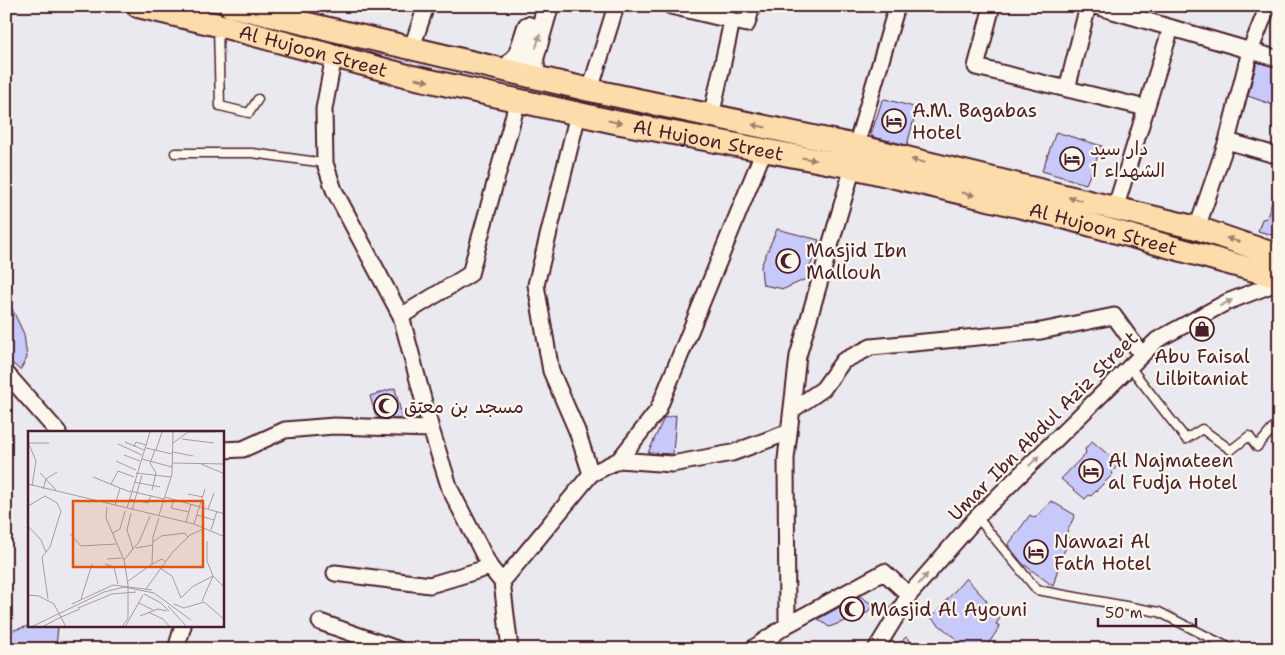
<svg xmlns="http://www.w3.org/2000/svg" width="1285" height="655" font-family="'Shantell Sans','Playpen Sans Arabic',sans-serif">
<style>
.building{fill:#c7c9fb;stroke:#4a1f2b}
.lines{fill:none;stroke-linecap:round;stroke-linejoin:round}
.lane-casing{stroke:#4a1f2b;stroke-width:11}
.street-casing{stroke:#4a1f2b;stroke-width:19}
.secondary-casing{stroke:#4a1f2b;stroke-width:24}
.primary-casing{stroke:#4a1f2b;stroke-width:26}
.lane{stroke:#fbf7ec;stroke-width:8}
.street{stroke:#fbf7ec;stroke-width:15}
.secondary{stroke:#fbf7ec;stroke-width:20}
.primary{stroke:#fddcac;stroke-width:22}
.oneway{fill:#ab9695}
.oneway2{fill:#a47e6c}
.labels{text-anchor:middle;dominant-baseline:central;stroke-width:4.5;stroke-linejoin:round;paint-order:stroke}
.street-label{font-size:19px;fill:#4a1f2b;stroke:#fbf7ec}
.poi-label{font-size:19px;fill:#4a1f2b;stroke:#fbf7ec;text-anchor:start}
.inset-road{fill:none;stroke:#ab98a1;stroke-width:1}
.view{fill:#e0560e;fill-opacity:0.15;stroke:#e0560e;stroke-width:2.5}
.inset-edge{fill:none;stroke:#4a1f2b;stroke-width:2.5}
</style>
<rect width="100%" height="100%" fill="#ebe9f0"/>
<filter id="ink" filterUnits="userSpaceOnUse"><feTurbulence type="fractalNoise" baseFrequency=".02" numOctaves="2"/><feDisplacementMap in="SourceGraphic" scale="10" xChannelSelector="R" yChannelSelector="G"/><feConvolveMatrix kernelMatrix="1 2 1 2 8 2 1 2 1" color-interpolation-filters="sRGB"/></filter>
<g filter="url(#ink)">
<path class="building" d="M1257 62 1279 68V98L1276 106 1248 96Z
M885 99 917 108 907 145 873 137 871 134 882 101Z
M1056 132 1102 146 1086 184 1042 171Z
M1276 188H1279V237L1258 231 1262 219 1267 218Z
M777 229 819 240 806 279 784 289 763 285 762 278 761 266Z
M6 296 24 334 27 358 20 370 6 358Z
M395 388 402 417 399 419 379 418 376 416 370 396Z
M676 415 673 454 648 453 664 418Z
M1092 441 1119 464 1112 472 1113 474 1091 496 1089 495 1085 499 1061 479 1086 453 1085 449Z
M1051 501 1075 515 1065 536 1070 539 1061 558 1053 586 1022 563 1008 545 1030 515 1035 518Z
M966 578 987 601 982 610 1000 618 996 624 1000 626 985 649 965 647 931 618Z
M860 596 873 605 867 613 829 627 818 619Z
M29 626H58L56 649H6V632Z
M906 637 919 649H894Z"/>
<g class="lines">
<g class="lane-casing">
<path id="lane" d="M218 27 220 106 249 113 258 99
M175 153H252L325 163
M1130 367 1186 439 1202 429 1231 450 1249 436 1257 447 1279 421
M977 517 1037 590 1159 612 1232 649"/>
</g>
<g class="street-casing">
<path id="street" d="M671 6 747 24 752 6
M992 6 976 67 1146 108
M1096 6 1279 59
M411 50 426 6
M334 56 324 109 325 163 334 190 401 316 431 429 450 489 490 567 502 582 510 649
M1067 89 1088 6
M590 90 616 6
M711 117 732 21
M1227 141 1279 156
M856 146 897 6
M1115 209 1171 28
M1197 228 1227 141 1250 51 1268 6
M401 316 470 274 518 100
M6 373 58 432
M792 410 823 389 843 361 871 347 1041 331 1114 316 1142 355
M222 450 243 449 285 430 334 426 431 429
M619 460 672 464 732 453 789 432
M591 474 619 460 658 410 764 150
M335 573 430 585 490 567
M502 582 591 474 577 431 551 371 536 285 578 114
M320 622 397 649
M787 625 786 459 798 356 853 167
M176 649 183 626
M752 649 787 625 884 572 909 595
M876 649 909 595 977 517 1157 340 1227 302 1279 282"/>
</g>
<g class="secondary-casing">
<path id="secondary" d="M506 70 519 55 528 27
M535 76 533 59 548 6"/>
</g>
<g class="primary-casing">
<g id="primary">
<path id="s1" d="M138 6 218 25 408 76 615 122 853 167 1052 214 1279 277"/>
<path d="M231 6 590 90 856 146 1197 228 1279 256"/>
</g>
</g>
<use href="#lane" class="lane"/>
<use href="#street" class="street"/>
<use href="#secondary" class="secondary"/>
<use href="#primary" class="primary"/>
</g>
<defs><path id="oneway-solid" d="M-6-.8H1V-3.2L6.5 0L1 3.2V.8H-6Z" transform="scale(1.25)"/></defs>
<g class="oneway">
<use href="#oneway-solid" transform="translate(538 41) rotate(-74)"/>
<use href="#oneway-solid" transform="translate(1226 303) rotate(-26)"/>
<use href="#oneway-solid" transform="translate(1034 461) rotate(-44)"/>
<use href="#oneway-solid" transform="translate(923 579) rotate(-49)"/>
</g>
<g class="oneway2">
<use href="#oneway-solid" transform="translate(422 80) rotate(12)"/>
<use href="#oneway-solid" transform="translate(615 122) rotate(11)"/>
<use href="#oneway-solid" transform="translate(759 126) rotate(-169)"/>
<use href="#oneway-solid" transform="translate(809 159) rotate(11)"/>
<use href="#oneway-solid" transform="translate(918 161) rotate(-166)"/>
<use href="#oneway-solid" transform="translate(968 194) rotate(13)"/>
<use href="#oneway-solid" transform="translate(1075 199) rotate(-166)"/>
<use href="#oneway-solid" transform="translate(1233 240) rotate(-162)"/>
</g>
</g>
<defs>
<g id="hotel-ring" transform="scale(1.25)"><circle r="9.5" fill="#fbf7ec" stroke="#4a1f2b" stroke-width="1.5"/><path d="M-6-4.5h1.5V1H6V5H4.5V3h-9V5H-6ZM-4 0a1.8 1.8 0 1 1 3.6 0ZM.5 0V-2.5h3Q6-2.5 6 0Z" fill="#4a1f2b"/></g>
<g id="mosque-ring" transform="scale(1.25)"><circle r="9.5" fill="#fbf7ec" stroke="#4a1f2b" stroke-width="1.5"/><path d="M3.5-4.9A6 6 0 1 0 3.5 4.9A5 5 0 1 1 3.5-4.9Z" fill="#4a1f2b"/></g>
<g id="shop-ring" transform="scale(1.25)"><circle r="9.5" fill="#fbf7ec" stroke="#4a1f2b" stroke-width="1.5"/><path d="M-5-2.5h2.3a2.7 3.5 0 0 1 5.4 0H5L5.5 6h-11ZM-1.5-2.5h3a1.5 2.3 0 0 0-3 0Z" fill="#4a1f2b"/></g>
</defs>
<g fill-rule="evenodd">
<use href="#hotel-ring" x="894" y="121"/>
<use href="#hotel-ring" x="1072" y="159"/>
<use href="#mosque-ring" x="788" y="261"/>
<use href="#shop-ring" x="1202" y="329"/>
<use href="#mosque-ring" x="386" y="406"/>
<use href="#hotel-ring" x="1091" y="471"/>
<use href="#hotel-ring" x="1036" y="552"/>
<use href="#mosque-ring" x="852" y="609"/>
</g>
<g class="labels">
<g class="street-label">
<text stroke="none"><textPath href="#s1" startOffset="181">Al Hujoon Street</textPath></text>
<text stroke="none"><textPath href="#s1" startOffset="586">Al Hujoon Street</textPath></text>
<text stroke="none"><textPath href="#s1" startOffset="991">Al Hujoon Street</textPath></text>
<text transform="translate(1043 426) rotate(-45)">Umar Ibn Abdul Aziz Street</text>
</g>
<g class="poi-label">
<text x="912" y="110">A.M. Bagabas<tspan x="912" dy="22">Hotel</tspan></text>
<text x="1090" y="148">دار سيد<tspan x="1090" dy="22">الشهداء 1</tspan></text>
<text x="806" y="250">Masjid Ibn<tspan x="806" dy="22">Mallouh</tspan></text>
<text x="1202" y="356" text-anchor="middle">Abu Faisal<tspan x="1202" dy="22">Lilbitaniat</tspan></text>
<text x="404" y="406">مسجد بن معتق</text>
<text x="1108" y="460">Al Najmateen<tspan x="1108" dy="22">al Fudja Hotel</tspan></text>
<text x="1054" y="541">Nawazi Al<tspan x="1054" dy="22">Fath Hotel</tspan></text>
<text x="870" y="609">Masjid Al Ayouni</text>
</g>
</g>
<g transform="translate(28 431)">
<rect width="196" height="196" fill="#ebe9f0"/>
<path class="inset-road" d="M160 1H187M154 8 186 12M0 11 8 30 4 55M97 11 116 19M0 12H21M145 12 160 1M90 13 114 24M106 16 108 11 118 14M118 17 144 23M128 19 134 1M145 21 165 25M96 24 112 30M114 28 144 36M88 30 108 39M144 32 197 33M173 33 197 43M12 42 28 59M108 42 143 46M65 46 102 61M106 51 132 56M0 53 166 93 197 106M83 53 90 40 106 46M15 58 18 48 29 41M124 59 128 42 122 32 127 19M102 60 136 68M160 63 175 66M137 66 197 83M101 68 120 72 123 64M146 68 143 77 161 81M87 74 92 57M0 75 17 65 29 72 33 80 22 116 14 126 20 168M79 76 78 87 96 129 100 154V187L94 196M99 77 122 1M180 78 186 62M104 79 114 44M131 84 144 43 145 1M169 84 186 89M158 91 163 73M166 93 177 58M0 95 13 109 18 121M183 99 189 80M85 102 92 98 97 80M42 103 53 115 88 113M125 111 133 105 157 102 160 106M108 117 125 114M105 118 111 111 122 85M79 128 94 127M96 129 105 118 99 99 103 82M77 133 86 136 90 153M124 133 125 106 131 87M132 137 144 145 153 167 164 156 185 145M185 145 197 157M99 151 124 133 134 128 137 130M118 158 144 122 162 104 175 98M116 163 133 172 141 180M0 164 11 165 26 173 38 196M53 168 64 133M174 170 185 145 179 130V110M111 172 125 179M44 173 85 154 124 159M146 173 156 177 176 171 197 189M140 175 158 195M50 177 84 163 108 161M120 181 135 188 141 195M112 185 130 178 139 180M33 186 52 178M3 196 76 161 96 156 126 162 163 189M14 196 33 186M97 196 115 164"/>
<path class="view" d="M45 70H175V136H45Z"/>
<rect width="196" height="196" class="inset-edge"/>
</g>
<rect width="1285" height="655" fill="none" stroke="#fbf7ec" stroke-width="25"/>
<rect x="12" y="12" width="1260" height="630" fill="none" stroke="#4a1f2b" stroke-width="2" filter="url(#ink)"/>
<path d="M1098 618v8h98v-8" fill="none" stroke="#4a1f2b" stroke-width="2.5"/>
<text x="1105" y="618" font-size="15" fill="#4a1f2b" stroke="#fbf7ec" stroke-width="4" paint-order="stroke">50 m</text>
</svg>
